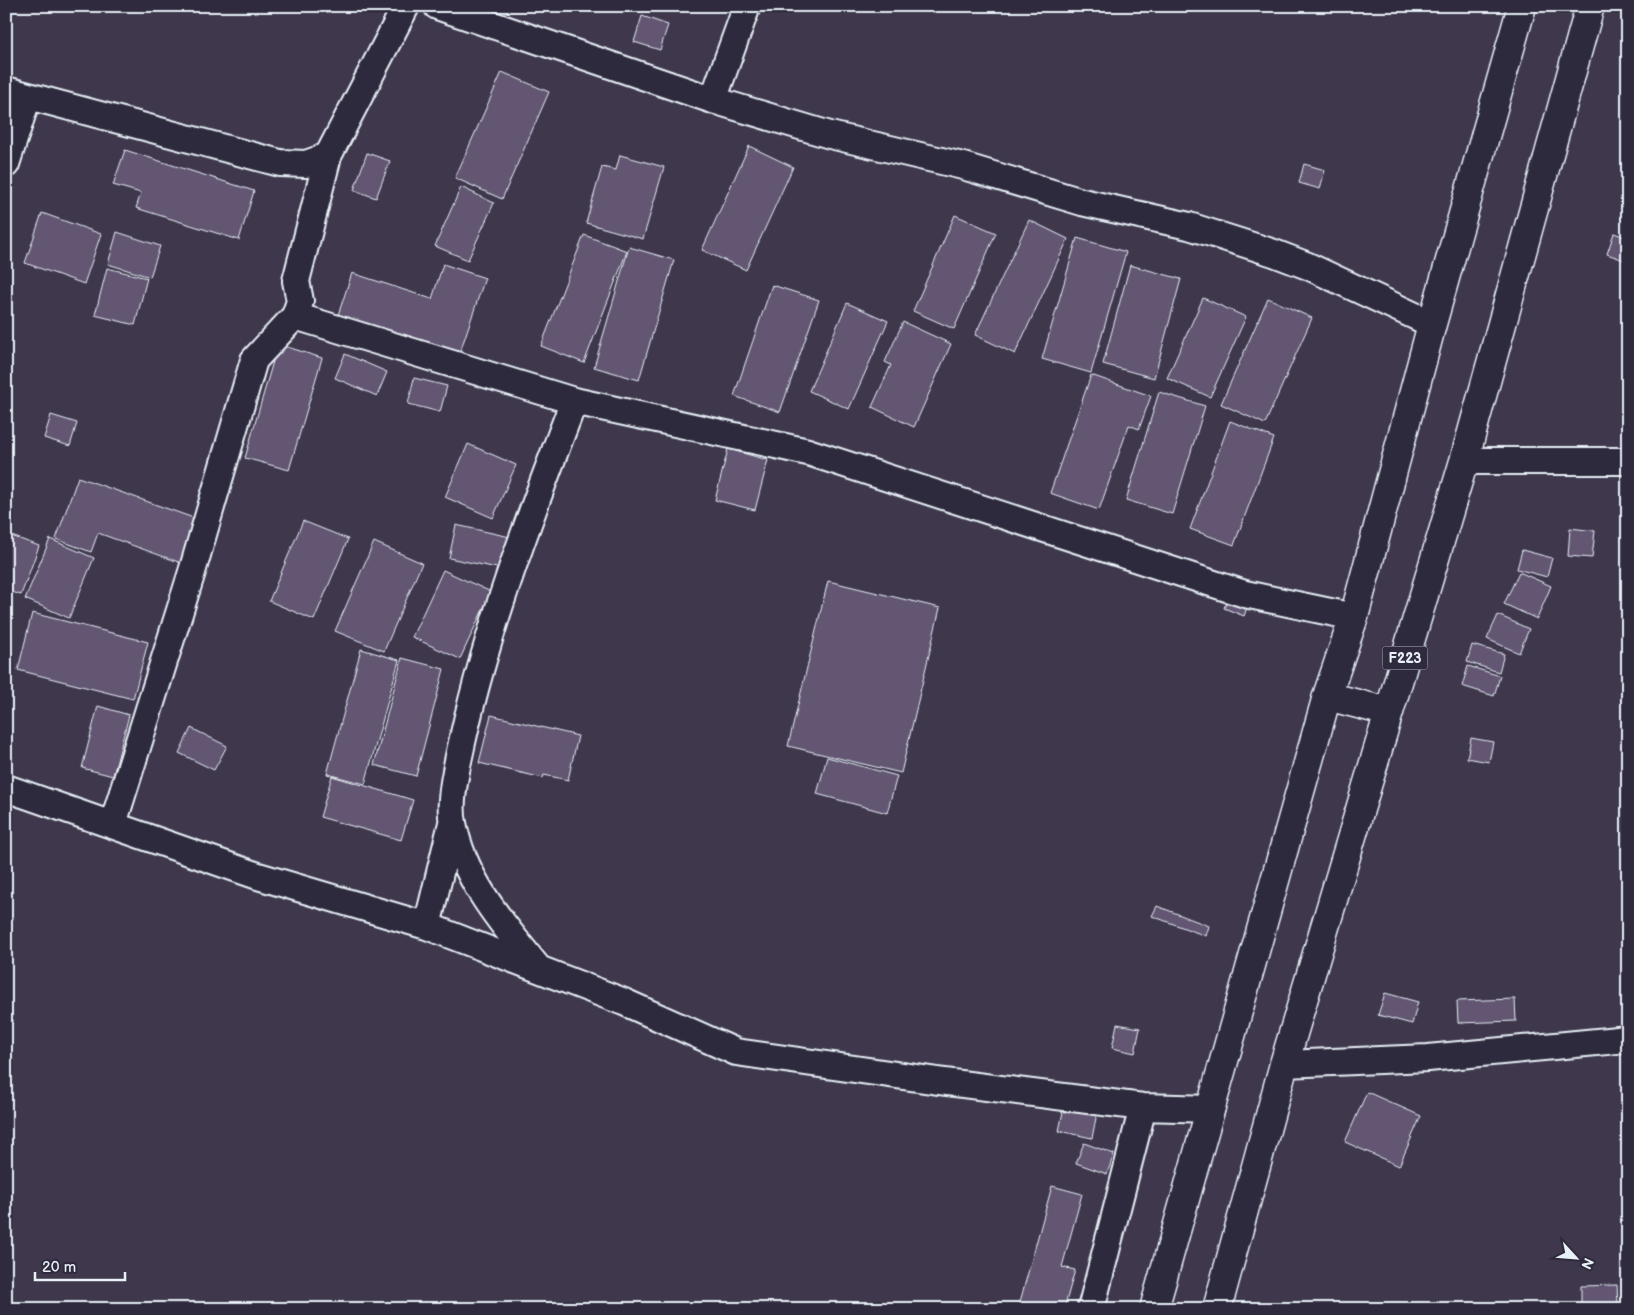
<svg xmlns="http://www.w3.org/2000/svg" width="1634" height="1315" font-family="'Balsamiq Sans',sans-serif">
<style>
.building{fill:#645773;stroke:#e8f1f8}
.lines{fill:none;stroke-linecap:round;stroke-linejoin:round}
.minor-casing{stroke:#e8f1f8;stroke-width:30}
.primary-casing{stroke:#e8f1f8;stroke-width:31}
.minor{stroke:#2f2a3d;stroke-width:26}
.primary{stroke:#2f2a3d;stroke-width:28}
.labels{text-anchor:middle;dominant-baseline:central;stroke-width:4;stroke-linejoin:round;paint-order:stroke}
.shield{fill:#2f2a3d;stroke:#b0b5c0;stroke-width:1}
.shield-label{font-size:14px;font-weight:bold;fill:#e8f1f8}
</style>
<rect width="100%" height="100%" fill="#3f384d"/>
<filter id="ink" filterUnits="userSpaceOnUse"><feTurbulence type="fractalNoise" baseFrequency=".02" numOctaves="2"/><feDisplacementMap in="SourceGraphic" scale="10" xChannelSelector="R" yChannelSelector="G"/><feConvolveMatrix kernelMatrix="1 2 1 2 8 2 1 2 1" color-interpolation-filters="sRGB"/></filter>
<g filter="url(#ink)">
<path class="building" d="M642 16 668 25 660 50 634 42Z
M502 72 549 92 502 199 455 178Z
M749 146 793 167 746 270 702 250Z
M125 150 254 191 239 240 136 208 141 193 113 185Z
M367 153 390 161 376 198 354 190Z
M620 155 664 167 643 239 586 223 602 167 616 170Z
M1304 164 1325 170 1320 189 1299 183Z
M461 187 494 203 468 260 435 246Z
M42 213 101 234 84 284 25 263Z
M955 215 996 233 954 329 913 311Z
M1029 220 1068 239 1015 354 975 335Z
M117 232 160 246 150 277 108 264Z
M1614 233 1628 238V251L1624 260 1607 254Z
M584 235 627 251 584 363 541 346Z
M1077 238 1126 252 1091 373 1042 359Z
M629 247 674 260 639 380 594 367Z
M443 264 485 278 458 358 337 318 352 273 432 299Z
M1130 265 1181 279 1154 378 1103 364Z
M107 268 147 278 135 325 95 315Z
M772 285 819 300 780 412 734 396Z
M1203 298 1246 317 1210 397 1167 378Z
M1268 298 1312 318 1265 424 1221 404Z
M847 303 888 321 849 409 809 391Z
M903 322 951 344 914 427 872 407 891 365 885 362Z
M278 344 322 358 289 470 245 458Z
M345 354 387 372 377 396 335 378Z
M1091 375 1151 396 1139 429 1129 425 1099 510 1050 493Z
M414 378 447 386 440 412 408 404Z
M1159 392 1205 406 1172 514 1126 500Z
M51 415 77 423 70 446 44 438Z
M1230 421 1274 438 1234 545 1190 529Z
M468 444 516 465 493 518 445 497Z
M728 449 768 460 755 510 715 500Z
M78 477 202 521 187 565 98 533 91 552 56 539Z
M303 521 348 539 314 620 269 601Z
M456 525 510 537 502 569 449 558Z
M1570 528 1595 531 1592 558 1568 556Z
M6 534 39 546 21 595 6 590Z
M50 539 94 558 69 618 25 599Z
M374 542 422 563 384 651 335 631Z
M1522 550 1552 558 1547 577 1517 569Z
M443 570 491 592 460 659 412 637Z
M1519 572 1551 586 1537 619 1504 604Z
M828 581 940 608 901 773 788 746Z
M1231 591 1250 599 1244 616 1224 608Z
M32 613 148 642 133 699 18 670Z
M1498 615 1529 629 1519 653 1487 639Z
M1472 645 1504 654 1499 672 1467 662Z
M361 649 399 660 365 784 327 774Z
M402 658 444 669 416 776 374 765Z
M1468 666 1500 676 1494 696 1462 686Z
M98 706 129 715 113 776 82 768Z
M491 715 578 736 568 780 544 775 543 778 479 763Z
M191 728 227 746 214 770 179 753Z
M1471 738 1493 742 1489 762 1467 758Z
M827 757 897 776 887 813 817 794Z
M332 776 413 800 401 840 320 817Z
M1157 906 1209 926 1206 936 1152 916Z
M1385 993 1418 1002 1412 1024 1378 1015Z
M1515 999 1516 1021 1458 1023 1457 1001Z
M1117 1024 1140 1028 1135 1053 1112 1048Z
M1367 1092 1421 1116 1399 1166 1345 1142Z
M1064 1107 1097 1113 1092 1138 1059 1131Z
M1084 1143 1114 1154 1107 1174 1076 1163Z
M1052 1186 1082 1194 1062 1267 1075 1270 1064 1309 1049 1305 1048 1309H1018Z
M1617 1285 1618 1306 1581 1307V1286Z"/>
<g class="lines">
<g class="minor-casing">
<path id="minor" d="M437 6 713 100 830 135 963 166 1082 202 1189 226 1274 253 1308 266 1432 324
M6 90 280 163 306 164 328 156 406 6
M713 100 747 6
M328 156 296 281 300 301 295 316 574 401 808 452 1245 594 1354 617
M6 164 28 96
M1464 461H1628
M6 788 258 876 427 926 624 1002 736 1052 938 1081 1143 1107 1211 1109
M113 824 192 572 254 360 295 316
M427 926 452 823
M538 968C504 926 463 879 453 823 448 801 458 761 463 738 489 622 532 511 574 401
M1284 1064 1428 1058 1628 1039
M1091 1309 1143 1107"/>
</g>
<g class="primary-casing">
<path id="primary" d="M1327 696 1389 712
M1154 1309 1327 696 1354 617 1432 324 1522 6
M1217 1309 1284 1064 1464 461 1590 6"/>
</g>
<use href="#minor" class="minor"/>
<use href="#primary" class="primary"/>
</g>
</g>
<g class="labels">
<rect class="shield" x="1382.5" y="646.5" width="45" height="23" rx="4"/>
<g class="shield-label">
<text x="1405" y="658">F223</text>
</g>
</g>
<rect width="1634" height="1315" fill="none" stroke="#2f2a3d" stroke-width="25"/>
<rect x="12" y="12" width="1609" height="1290" fill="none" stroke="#e8f1f8" stroke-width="2" filter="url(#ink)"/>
<g transform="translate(1576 1258) rotate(116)" stroke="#2f2a3d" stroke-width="4" paint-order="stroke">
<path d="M0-4L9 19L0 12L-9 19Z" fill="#e8f1f8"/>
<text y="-8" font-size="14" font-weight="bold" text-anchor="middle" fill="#e8f1f8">N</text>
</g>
<path d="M35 1272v8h90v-8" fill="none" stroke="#e8f1f8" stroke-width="2.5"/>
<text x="42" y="1272" font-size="15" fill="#e8f1f8" stroke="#2f2a3d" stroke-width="4" paint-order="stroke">20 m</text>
</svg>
